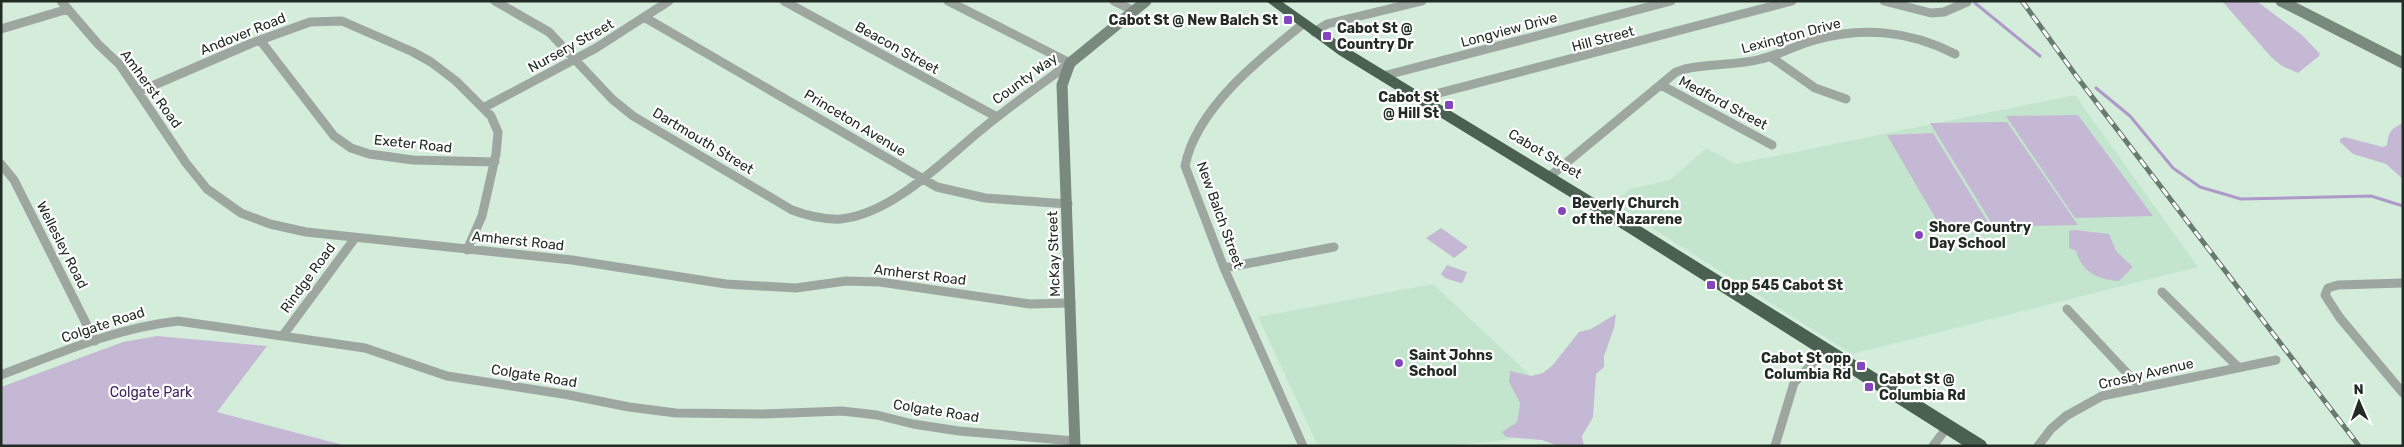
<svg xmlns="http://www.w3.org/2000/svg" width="2404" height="447" font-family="Rubik,sans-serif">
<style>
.built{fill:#c4e5cd}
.green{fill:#c5b8d5}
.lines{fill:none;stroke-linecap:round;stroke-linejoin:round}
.stream{stroke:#af99c9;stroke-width:3}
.street{stroke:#9da79f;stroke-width:9}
.secondary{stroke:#79897d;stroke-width:11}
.highway{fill:#4a6151;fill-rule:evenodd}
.rail-casing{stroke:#697a6e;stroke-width:5}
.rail{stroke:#fff;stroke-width:3;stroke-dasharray:9;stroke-linecap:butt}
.poi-dot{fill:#8446bc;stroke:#fff;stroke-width:2}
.labels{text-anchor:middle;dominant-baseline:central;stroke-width:4.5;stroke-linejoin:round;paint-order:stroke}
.poi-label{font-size:14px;font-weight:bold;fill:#222c25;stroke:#fff;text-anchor:start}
.street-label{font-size:14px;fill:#222c25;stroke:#fff}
.park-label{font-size:14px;fill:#432560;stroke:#fff}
</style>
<rect width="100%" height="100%" fill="#d3edda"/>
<path class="built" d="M2075 95 2198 267 1852 354 1612 203 1630 189 1670 180 1706 148 1736 164Z
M1433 284 1531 376 1510 372 1509 382 1520 403 1517 422 1506 437 1513 439 1447 446H1318L1258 317Z"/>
<path class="green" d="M2222 1H2255L2259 3 2302 35 2320 54 2318 57 2298 73 2282 66 2271 57Z
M2078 115 2153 216 2075 218 2006 116Z
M2007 122 2078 225 1994 227 1930 123Z
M2403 123V179L2386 164 2353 154 2340 142V139L2344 137 2383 147 2387 145C2389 132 2390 129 2403 123Z
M1933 133 1989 224 1940 226 1887 135Z
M1441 228 1468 247 1454 258 1426 238Z
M2075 230 2109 234 2116 251 2133 267 2119 281C2098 280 2082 272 2076 251L2069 248V231Z
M1447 265 1467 272 1463 282 1461 283 1445 278 1441 274Z
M1616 314 1614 328 1604 356V367L1596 374 1593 417 1582 436 1584 446H1559L1542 440 1506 437 1502 432 1517 422 1520 403 1509 382 1510 371 1531 376 1543 373 1552 366 1579 332 1591 329Z
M157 336 267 346 217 412 347 446H1V387L123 342Z"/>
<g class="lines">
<path class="stream" d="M1975 3 2040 56
M2096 88 2130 116 2173 168 2200 187 2241 199 2371 196 2403 206"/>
<path class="street" d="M61 1 98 44 120 65 186 163 207 189 241 213 270 224 306 232 572 260 726 284 796 288 846 281 880 282 1030 304 1071 303
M495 1 549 32 612 99 633 116 792 210C808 216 823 220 841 219 892 214 943 161 981 130 1010 106 1040 85 1070 63L948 1
M784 1 997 117
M1114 1 1134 11
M1884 1 1931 13 1944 12 1967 2
M644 17 937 187 985 198 1068 204
M1303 24C1259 59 1196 109 1185 166L1224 268 1303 446
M1 29 68 9
M1314 32 1327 24 1422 1
M260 40 334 136 351 148 369 154 413 160 495 162
M1771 57 1815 88 1846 99
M1383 76 1671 1
M1661 85 1772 145
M138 92 252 43 310 22 342 21 413 52 431 62 456 81 491 116 498 132 496 154 482 216 467 250
M1420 98 1792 1
M483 108 596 48 669 1
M1 164 14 180 95 341
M1549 177 1676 72 1685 69C1710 63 1736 66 1761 59 1779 55 1796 45 1815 40 1862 26 1911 31 1955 54
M1224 268 1334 247
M2403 283 2338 285 2328 288 2325 295 2340 318 2403 393
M2162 292 2238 367
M2067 309 2141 388
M284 334 355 238
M1 375C59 353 116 328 178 321L365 348 447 376 569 395 629 407 676 413 763 414 842 411 877 415 913 424 959 431 1075 441
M1775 446 1794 383 1826 349
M1933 446 1948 426
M2038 446 2051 429 2066 416 2102 396 2276 360"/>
<path class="secondary" d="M2281 1 2403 63
M1075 446 1062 85 1070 63 1146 1"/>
<path class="highway" d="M1266 1H1281L1349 49 1640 226 1985 441 1988 446H1964L1630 234 1339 55Z"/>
<g class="rail-casing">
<path id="rail" d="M2022 1 2077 77 2359 446"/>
</g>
<use href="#rail" class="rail"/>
</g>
<g class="poi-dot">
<rect x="1283" y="15" width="10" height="10" rx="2.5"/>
<rect x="1322" y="31" width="10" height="10" rx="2.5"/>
<rect x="1444" y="100" width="10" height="10" rx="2.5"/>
<circle cx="1562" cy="211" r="5"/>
<circle cx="1919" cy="235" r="5"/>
<rect x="1706" y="280" width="10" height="10" rx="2.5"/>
<circle cx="1399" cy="363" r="5"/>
<rect x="1856" y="361" width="10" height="10" rx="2.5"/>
<rect x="1864" y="382" width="10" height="10" rx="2.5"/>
</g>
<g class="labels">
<g class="poi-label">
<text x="1278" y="20" text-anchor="end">Cabot St @ New Balch St</text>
<text x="1337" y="28">Cabot St @<tspan x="1337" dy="16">Country Dr</tspan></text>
<text x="1439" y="97" text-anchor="end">Cabot St<tspan x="1439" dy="16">@ Hill St</tspan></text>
<text x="1572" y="203">Beverly Church<tspan x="1572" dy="16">of the Nazarene</tspan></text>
<text x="1929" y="227">Shore Country<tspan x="1929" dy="16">Day School</tspan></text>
<text x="1721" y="285">Opp 545 Cabot St</text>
<text x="1409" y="355">Saint Johns<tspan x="1409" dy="16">School</tspan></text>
<text x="1851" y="358" text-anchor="end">Cabot St opp<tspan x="1851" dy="16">Columbia Rd</tspan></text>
<text x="1879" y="379">Cabot St @<tspan x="1879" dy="16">Columbia Rd</tspan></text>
</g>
<g class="street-label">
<text transform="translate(1509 30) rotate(-15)">Longview Drive</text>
<text transform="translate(243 34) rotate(-22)">Andover Road</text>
<text transform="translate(1791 36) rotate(-15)">Lexington Drive</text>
<text transform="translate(1603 39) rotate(-15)">Hill Street</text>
<text transform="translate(571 46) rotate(-29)">Nursery Street</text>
<text transform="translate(897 48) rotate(29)">Beacon Street</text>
<text transform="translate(1025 79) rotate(-36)">County Way</text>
<text transform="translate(151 89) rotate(54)">Amherst Road</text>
<text transform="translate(1723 103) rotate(28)">Medford Street</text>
<text transform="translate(855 123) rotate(31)">Princeton Avenue</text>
<text transform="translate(703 141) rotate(31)">Dartmouth Street</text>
<text transform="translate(413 144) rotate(6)">Exeter Road</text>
<text transform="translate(1545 154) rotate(31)">Cabot Street</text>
<text transform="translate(1220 215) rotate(70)">New Balch Street</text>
<text transform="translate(518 241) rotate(6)">Amherst Road</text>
<text transform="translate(62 245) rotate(63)">Wellesley Road</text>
<text transform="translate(1054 254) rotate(-92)">McKay Street</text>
<text transform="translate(920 275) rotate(7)">Amherst Road</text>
<text transform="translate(308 278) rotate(-54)">Rindge Road</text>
<text transform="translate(103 325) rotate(-18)">Colgate Road</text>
<text transform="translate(2146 374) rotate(-13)">Crosby Avenue</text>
<text transform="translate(534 376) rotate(9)">Colgate Road</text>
<text transform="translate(936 411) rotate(9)">Colgate Road</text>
</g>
<g class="park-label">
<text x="151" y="392">Colgate Park</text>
</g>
</g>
<rect width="2404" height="447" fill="none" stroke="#222c25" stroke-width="5"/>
<g transform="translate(2359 402) rotate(358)" stroke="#ffffff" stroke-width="4" paint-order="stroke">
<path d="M0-4L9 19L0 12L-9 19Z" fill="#222c25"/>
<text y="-8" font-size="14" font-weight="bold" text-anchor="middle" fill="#222c25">N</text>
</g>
</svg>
